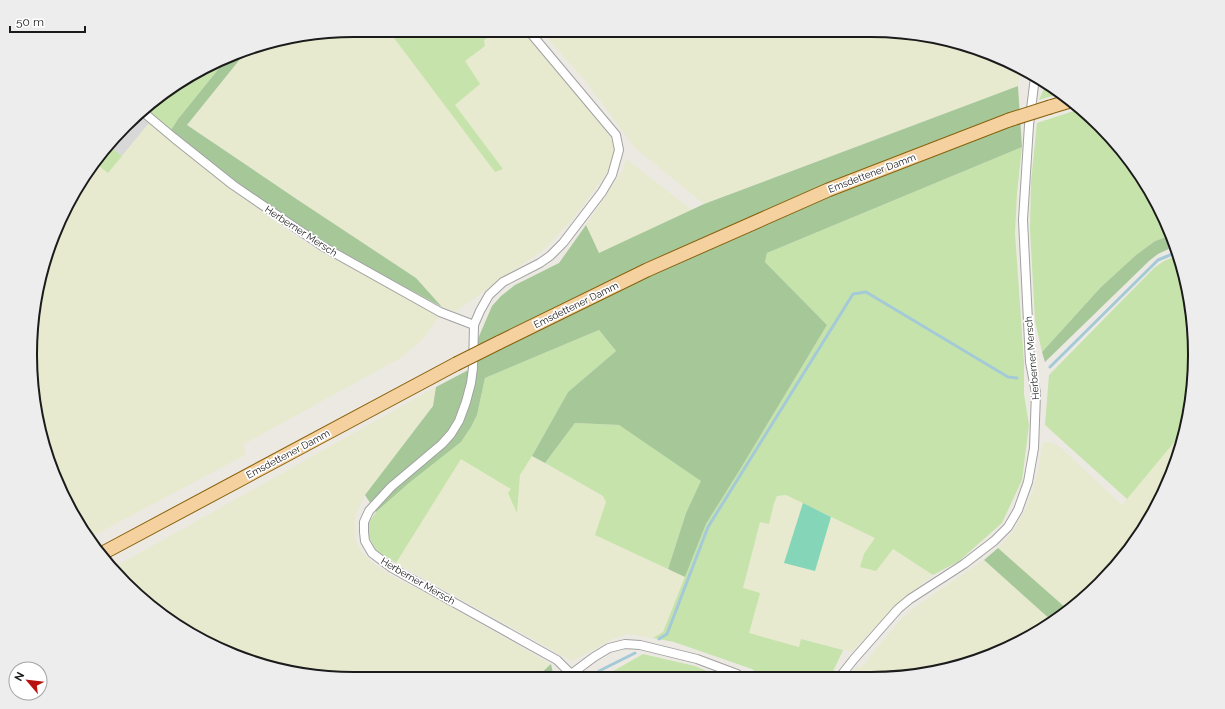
<svg xmlns="http://www.w3.org/2000/svg" width="1225" height="709" font-family="Raleway,sans-serif">
<style>
.residential{fill:#d9d8d8}
.farmland{fill:#e7eace}
.grass{fill:#c5e3aa}
.forest{fill:#a6c899}
.pitch{fill:#85d6b9}
.lines{fill:none;stroke-linecap:round;stroke-linejoin:round}
.stream{stroke:#a5cad7;stroke-width:3}
.street-casing{stroke:#a2a2a2;stroke-width:10}
.primary-casing{stroke:#88610b;stroke-width:15}
.street{stroke:#fff;stroke-width:8}
.primary{stroke:#f4d19f;stroke-width:13}
.primary-bridge-casing{stroke:#88610b;stroke-width:15;stroke-linecap:butt}
.primary-bridge{stroke:#f4d19f;stroke-width:13}
.labels{text-anchor:middle;dominant-baseline:central;stroke-width:3.5;stroke-linejoin:round;paint-order:stroke}
.street-label{font-size:10px;fill:#1b1b1b;stroke:#fff}
.rim{fill:none;stroke:#1b1b1b;stroke-width:2}
</style>
<rect width="100%" height="100%" fill="#ece9e2"/>
<path class="residential" d="M140 115 150 122 122 156 111 147Z"/>
<path class="farmland" d="M354 30H388L496 172 503 169 455 105 465 61 485 46 484 40 498 30H522L607 132 615 146V153L609 170 575 216 544 250 530 259 455 312 442 307 416 278 390 261 187 125 249 48Z
M540 30 892 31 975 47 1021 70 1018 86 704 204 635 148 584 79Z
M150 122 220 181 287 230 316 249 440 316 422 340 402 357 244 444 245 455 91 537 55 478 31 376 41 270 85 174 95 163 108 173Z
M626 159 692 210 599 254 586 225 623 170Z
M436 387 433 406 365 495 355 516V539L360 550 372 563 397 579 426 593 551 664 536 678H333L250 662 174 624 111 569Z
M1186 428 1170 478 1140 535 1100 584 1067 609 998 548 1013 532 1024 512 1033 491 1038 470 1043 442 1053 443 1061 448 1122 505Z
M532 456 603 496 606 502 596 535 685 577 663 632 653 638 628 634 613 639 572 661 396 563 461 458 511 489 517 511 520 475Z
M786 495 876 538 864 554 876 571 893 549 933 575 891 610 858 645 852 652 802 639 800 647 749 634 743 589 760 521 769 523 774 503 777 496Z
M984 560 1052 621 1033 635 975 662 892 678H848L858 666 861 668 901 619 918 605Z"/>
<path class="grass" d="M388 30H427L432 36 438 30H498L484 40 485 46 465 61 480 84 455 105 503 169 495 172Z
M225 61 178 119 171 130 146 109 157 97Z
M1048 83 1061 93 1039 100 1046 84Z
M1080 109 1100 125 1140 174 1170 230 1172 235 1155 241 1136 255 1101 287 1042 352 1035 321 1030 229 1031 182 1037 123Z
M111 147 122 156 108 173 95 163Z
M1022 147 1017 193 1015 233 1024 363V394L1029 425 1022 480 1002 523 959 561 933 575 893 549 876 571 860 567 864 554 875 538 786 495 777 496 774 503 769 524 760 522 743 588 760 593 749 633 799 647 801 639 843 650 830 678H762L752 669 674 642 653 638 663 632 706 524 741 468 827 325 765 262 767 253Z
M1178 255 1189 291 1195 354 1189 418 1186 428 1127 499 1045 425 1049 375 1154 268 1164 261Z
M599 330 616 351 568 392 532 456 520 475 517 513 508 493 511 489 461 459 396 563 376 550 369 537 368 524 376 512 409 483 461 442 471 427 477 415 485 378Z
M575 423 619 425 702 481 686 513 668 569 595 535 606 502 603 496 545 463Z
M643 654 695 666 723 678H601Z"/>
<path class="forest" d="M249 48 187 125 298 200 416 278 442 307 327 245 237 184 171 130 178 119 225 61Z
M1018 86 1022 147 767 253 765 262 827 325 741 468 706 524 685 577 668 569 686 513 701 481 619 425 575 423 545 463 532 456 568 392 616 351 599 330 485 378 477 415 471 427 461 442 409 483 376 512 365 495 433 406 436 387 476 366 477 341 492 306 501 296 515 285 559 263 586 225 599 253 704 204Z
M1172 235 1175 246 1158 254 1149 261 1045 362 1042 352 1101 287 1136 255 1155 241Z
M998 548 1067 609 1052 621 984 560Z
M551 664 554 678H536Z"/>
<path class="pitch" d="M803 503 831 517 815 571 784 563Z"/>
<g class="lines">
<path class="stream" d="M1050 367 1158 260 1177 252
M659 639 667 634 708 527 853 294 866 292 1008 377 1017 378
M599 671 635 653"/>
<g class="street-casing">
<path id="street" d="M528 30 616 135 619 150 612 175 602 192 563 243 550 256 540 263 503 282 489 295 480 311 474 325 473 368 471 383 466 402 459 421 451 434 442 444 391 487 369 511 364 522V532L365 541 372 553 392 568 557 660 571 674
M143 112 174 138 233 185 322 246 440 312 474 325
M566 678 594 657 609 648 625 644 640 645 697 659 737 674 743 678
M839 678 854 659 898 609 910 599 964 564 994 541 1008 527 1018 510 1028 482 1034 448 1036 393 1030 362 1023 220 1029 125 1035 77"/>
</g>
<g class="primary-casing">
<path id="primary" d="M1050 107 1070 101
M498 343 647 270 828 190 1009 120
M101 554 456 364"/>
</g>
<use href="#street" class="street"/>
<use href="#primary" class="primary"/>
<g class="primary-bridge-casing">
<path id="primary-bridge" d="M1009 120 1050 107
M456 364 498 343"/>
</g>
<use href="#primary-bridge" class="primary-bridge"/>
</g>
<g class="labels">
<g class="street-label">
<text transform="translate(872 173) rotate(-21)">Emsdettener Damm</text>
<text transform="translate(301 231) rotate(33)">Herberner Mersch</text>
<text transform="translate(576 305) rotate(-26)">Emsdettener Damm</text>
<text transform="translate(1032 358) rotate(-95)">Herberner Mersch</text>
<text transform="translate(288 454) rotate(-28)">Emsdettener Damm</text>
<text transform="translate(418 581) rotate(30)">Herberner Mersch</text>
</g>
</g>
<path d="M0 0H1225V709H0ZM354 37H871A317 317 0 0 1 1188 354V355A317 317 0 0 1 871 672H354A317 317 0 0 1 37 355V354A317 317 0 0 1 354 37Z" fill="#ededed" fill-rule="evenodd"/>
<path class="rim" d="M354 37H871A317 317 0 0 1 1188 354V355A317 317 0 0 1 871 672H354A317 317 0 0 1 37 355V354A317 317 0 0 1 354 37Z"/>
<g transform="translate(28 681) rotate(298)"><circle r="19" fill="#ffffff" stroke="#a4a4a4"/>
<path d="M0-3L7 15L0 10L-7 15Z" fill="#b8130f"/>
<text y="-6" font-size="11" font-weight="bold" text-anchor="middle" fill="#1b1b1b">N</text>
</g>
<path d="M10 26v6h75v-6" fill="none" stroke="#1b1b1b" stroke-width="2"/>
<text x="16" y="26" font-size="12" fill="#1b1b1b" stroke="#ffffff" stroke-width="3" paint-order="stroke">50 m</text>
</svg>
